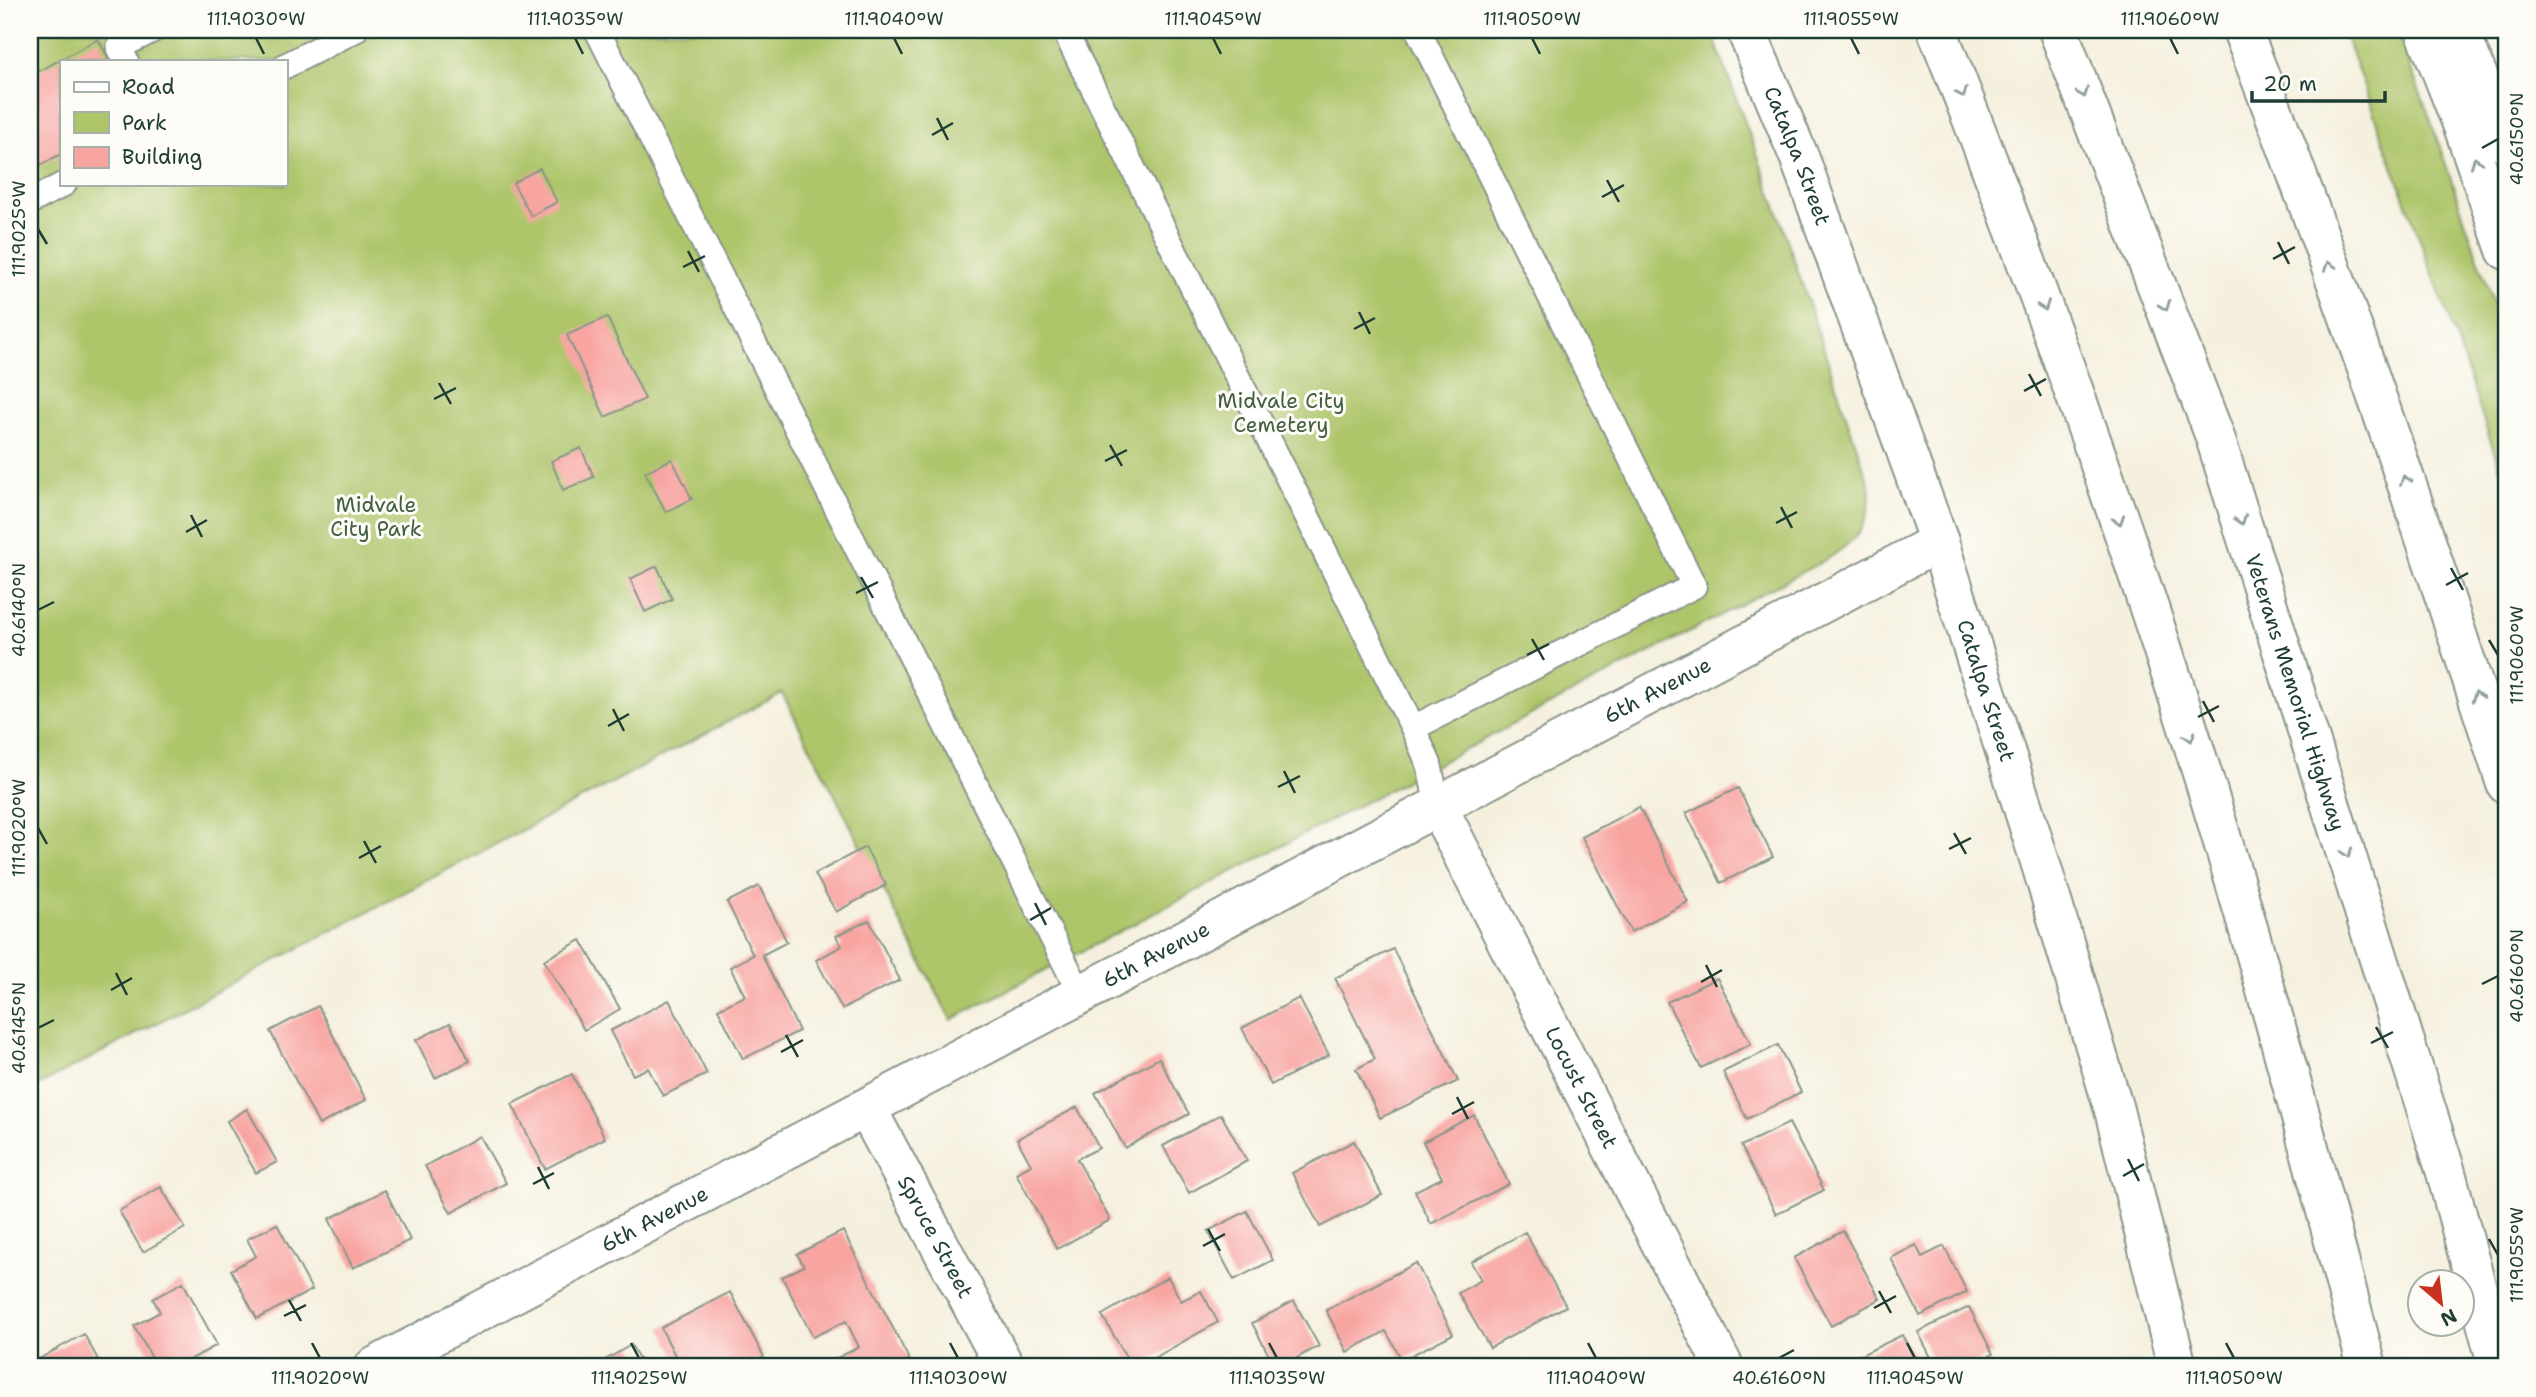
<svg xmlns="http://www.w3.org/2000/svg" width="2536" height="1397" font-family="'Shantell Sans',sans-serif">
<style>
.green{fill:#aec56a;stroke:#66814f;stroke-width:2;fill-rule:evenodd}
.building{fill:#f8a5a2}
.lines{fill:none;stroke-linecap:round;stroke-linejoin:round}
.service-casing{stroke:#8a9689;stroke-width:28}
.minor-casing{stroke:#8a9689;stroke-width:42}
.tertiary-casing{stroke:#8a9689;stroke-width:42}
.motorway-casing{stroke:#8a9689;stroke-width:42}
.service{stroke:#fff;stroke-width:24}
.minor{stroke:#fff;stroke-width:38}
.tertiary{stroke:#fff;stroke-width:38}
.motorway{stroke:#fff;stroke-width:38}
.oneway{stroke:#8f9e9a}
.ticks{fill:none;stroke:#1f3d34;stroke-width:2.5}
.labels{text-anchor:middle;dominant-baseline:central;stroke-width:6;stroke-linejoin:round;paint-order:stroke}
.street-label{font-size:21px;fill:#1f3d34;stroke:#fdfcf7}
.park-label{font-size:21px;fill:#435f42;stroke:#fdfcf7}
.neatline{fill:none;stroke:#1f3d34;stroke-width:2.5}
.ticks-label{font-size:18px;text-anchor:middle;fill:#1f3d34}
</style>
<rect width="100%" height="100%" fill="#fdfcf7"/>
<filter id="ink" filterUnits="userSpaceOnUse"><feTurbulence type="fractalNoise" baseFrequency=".0143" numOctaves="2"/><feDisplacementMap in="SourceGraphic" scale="14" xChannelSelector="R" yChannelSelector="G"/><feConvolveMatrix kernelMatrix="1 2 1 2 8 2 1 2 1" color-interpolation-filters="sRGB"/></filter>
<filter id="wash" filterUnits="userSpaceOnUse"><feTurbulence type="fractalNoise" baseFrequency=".00686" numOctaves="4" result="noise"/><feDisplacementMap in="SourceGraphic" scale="28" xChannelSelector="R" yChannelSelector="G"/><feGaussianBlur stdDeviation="1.57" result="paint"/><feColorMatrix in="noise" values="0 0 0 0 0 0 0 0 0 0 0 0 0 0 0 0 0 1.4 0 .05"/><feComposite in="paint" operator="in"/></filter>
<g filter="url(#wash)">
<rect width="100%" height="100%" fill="#f5f0de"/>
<path class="green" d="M30 30H1711L1777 209 1869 484C1873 522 1859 538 1829 558L951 1020 782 693 30 1090ZM61 61H285V184H61Z
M2343 30H2396L2429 116 2506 339V487L2454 332Z"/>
<g id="blocks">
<path class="building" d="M98 39 110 61H61V154L30 171V76Z
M540 168 557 202 531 216 513 183Z
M607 317 645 399 605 417 567 335Z
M581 448 594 477 563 490 551 461Z
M672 459 692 499 666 512 645 472Z
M657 566 672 599 645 612 630 579Z
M1738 788 1773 857 1721 883 1686 813Z
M1639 807 1688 902 1631 932 1582 837Z
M865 847 886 885 836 912 815 874Z
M759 886 787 942 762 955 799 1031 743 1059 718 1009 745 996 730 967 753 955 727 902Z
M869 920 900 980 842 1009 816 960 842 946 836 936Z
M581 940 620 1009 584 1030 544 960Z
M1393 949 1458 1081 1380 1118 1356 1069 1375 1059 1335 978Z
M1717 978 1751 1044 1701 1068 1667 1002Z
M1299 998 1329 1055 1271 1085 1242 1028Z
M669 1000 707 1074 663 1096 648 1068 633 1075 610 1031Z
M318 1006 366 1100 319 1125 270 1031Z
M450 1023 470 1061 435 1078 416 1040Z
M1778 1045 1801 1092 1747 1119 1723 1072Z
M1159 1058 1189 1114 1125 1148 1095 1093Z
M572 1074 605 1138 545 1169 512 1104Z
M1077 1107 1099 1148 1077 1159 1110 1220 1057 1249 1016 1173 1031 1165 1017 1139Z
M247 1109 277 1162 256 1173 227 1121Z
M1221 1114 1247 1161 1189 1193 1163 1146Z
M1474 1115 1509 1184 1431 1224 1415 1191 1442 1178 1423 1142Z
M1789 1123 1824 1190 1776 1214 1741 1146Z
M480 1136 506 1183 451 1213 425 1166Z
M1354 1141 1382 1195 1320 1227 1292 1173Z
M161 1187 185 1228 143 1252 119 1211Z
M385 1190 410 1240 353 1268 329 1219Z
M1247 1211 1273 1260 1234 1280 1208 1231Z
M277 1224 312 1290 257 1319 231 1270 256 1256 247 1239Z
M843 1231 913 1367H819L859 1347 846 1321 813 1337 782 1277 804 1266 797 1254Z
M1843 1231 1880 1299 1831 1326 1794 1258Z
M1525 1232 1566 1306 1490 1348 1458 1293 1481 1280 1471 1262Z
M1916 1245 1922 1257 1944 1246 1967 1292 1920 1316 1891 1258Z
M1416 1263 1453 1334 1402 1360 1386 1331 1347 1352 1326 1310Z
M1168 1277 1181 1301 1201 1291 1218 1322 1138 1367H1132L1102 1315Z
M183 1282 217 1345 177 1367H157L134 1326 160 1312 153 1299Z
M730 1292 764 1357 743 1367H681L661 1328Z
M1294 1301 1319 1346 1280 1367H1275L1252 1323Z
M1969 1307 1993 1354 1967 1367H1936L1918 1332Z
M84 1334 102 1367H31L30 1364Z
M1902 1335 1919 1367H1854L1851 1360Z
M631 1345 644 1367H593Z"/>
</g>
</g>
<g filter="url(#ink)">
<use href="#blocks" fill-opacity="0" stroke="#8a9689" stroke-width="2"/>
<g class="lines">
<g class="service-casing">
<path id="service" d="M597 30 1081 995
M1064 30 1413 728 1429 764 1438 807
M126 61 119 47 153 30
M285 66 355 30
M30 202 64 184
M1413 728 1694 586 1418 30"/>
</g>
<g class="minor-casing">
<g id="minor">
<path id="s1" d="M1746 30 1800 159 1939 542"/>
<path id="s2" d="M1438 807 1724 1367"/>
<path id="s3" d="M867 1109 1005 1367"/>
</g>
</g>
<g class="tertiary-casing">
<g id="tertiary">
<path id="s4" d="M374 1367 1939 542 2042 868 2114 1110 2177 1367"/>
</g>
</g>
<g class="motorway-casing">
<g id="motorway">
<path d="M1937 30C2022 245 2102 461 2173 681 2246 907 2307 1137 2367 1367"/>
<path id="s5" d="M2058 30 2214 434 2445 1169 2498 1367"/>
<path d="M2242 30C2339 278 2424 531 2506 784"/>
<path d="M2425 30 2464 129 2506 250"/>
<path d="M2459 30 2506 143"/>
</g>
</g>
<use href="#service" class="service"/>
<use href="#minor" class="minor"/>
<use href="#tertiary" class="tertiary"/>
<use href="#motorway" class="motorway"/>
</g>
<defs><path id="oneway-chevron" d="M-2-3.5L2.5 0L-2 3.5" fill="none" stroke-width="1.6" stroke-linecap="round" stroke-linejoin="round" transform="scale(1.75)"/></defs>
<g class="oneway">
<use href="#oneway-chevron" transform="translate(1962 93) rotate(68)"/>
<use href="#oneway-chevron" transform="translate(2083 93) rotate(69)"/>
<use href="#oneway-chevron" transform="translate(2476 162) rotate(-109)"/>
<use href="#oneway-chevron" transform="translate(2329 266) rotate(-110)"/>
<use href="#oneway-chevron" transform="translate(2044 306) rotate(70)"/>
<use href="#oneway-chevron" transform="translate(2165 306) rotate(69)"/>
<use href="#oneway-chevron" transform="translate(2405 480) rotate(-110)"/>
<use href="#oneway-chevron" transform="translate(2119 520) rotate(72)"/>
<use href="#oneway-chevron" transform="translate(2241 520) rotate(72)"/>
<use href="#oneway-chevron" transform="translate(2477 696) rotate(-108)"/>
<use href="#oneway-chevron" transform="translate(2190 737) rotate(73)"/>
<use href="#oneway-chevron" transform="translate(2347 853) rotate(73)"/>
</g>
</g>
<path class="ticks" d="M256 38 264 54M575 38 583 54M894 38 902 54M1213 38 1221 54M1532 38 1540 54M1851 38 1859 54M2170 38 2178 54M937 118 948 140M932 135 953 123M2482 148 2498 139M1607 180 1619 202M1602 197 1624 185M38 229 47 244M2278 242 2289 264M688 251 699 272M2273 259 2295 247M683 267 705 256M1359 312 1370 334M1354 329 1375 318M2029 374 2041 396M439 383 451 404M2024 391 2046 379M434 399 456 388M1110 445 1122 466M1105 461 1127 450M1781 507 1792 528M191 515 202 537M1776 523 1797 512M186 532 207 520M2451 568 2463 590M861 577 873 598M2446 585 2468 573M856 593 878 582M38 610 54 602M1532 639 1544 660M2489 640 2498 655M1527 655 1549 644M2203 701 2214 722M613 709 624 731M2198 717 2219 706M608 726 629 714M1284 771 1295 793M1278 787 1300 776M38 828 47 844M1954 833 1966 854M364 841 376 863M1949 849 1971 838M359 858 381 846M1035 903 1046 925M1030 920 1051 908M1706 965 1717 987M116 973 127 995M1701 982 1722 970M2482 984 2498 976M111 990 132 978M2376 1027 2388 1048M38 1028 54 1020M786 1035 798 1057M2371 1043 2393 1032M781 1052 803 1040M1457 1097 1468 1119M1452 1114 1474 1102M2128 1159 2139 1181M538 1167 549 1189M2123 1176 2144 1164M533 1184 554 1173M1208 1229 1220 1251M2489 1239 2498 1255M1203 1246 1225 1234M1879 1291 1891 1313M289 1300 301 1321M1874 1308 1896 1296M284 1316 306 1305M312 1343 320 1358M631 1343 639 1358M950 1343 958 1358M1269 1343 1277 1358M1588 1343 1596 1358M1907 1343 1915 1358M2226 1343 2234 1358M1779 1358 1794 1350"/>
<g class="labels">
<g class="street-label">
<text stroke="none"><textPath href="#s1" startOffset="136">Catalpa Street</textPath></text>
<text stroke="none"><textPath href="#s4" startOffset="1451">6th Avenue</textPath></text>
<text stroke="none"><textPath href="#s4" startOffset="1925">Catalpa Street</textPath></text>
<text stroke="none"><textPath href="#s5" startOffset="704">Veterans Memorial Highway</textPath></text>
<text stroke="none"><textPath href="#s4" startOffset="884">6th Avenue</textPath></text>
<text stroke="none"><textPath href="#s2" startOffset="315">Locust Street</textPath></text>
<text stroke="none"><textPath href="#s4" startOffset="317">6th Avenue</textPath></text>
<text stroke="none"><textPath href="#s3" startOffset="145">Spruce Street</textPath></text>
</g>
<g class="park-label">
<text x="1281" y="401">Midvale City<tspan x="1281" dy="24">Cemetery</tspan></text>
<text x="376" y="505">Midvale<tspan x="376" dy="24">City Park</tspan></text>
</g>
</g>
<rect width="2536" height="1397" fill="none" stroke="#fdfcf7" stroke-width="77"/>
<rect x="60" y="60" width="228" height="126" fill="#fdfcf7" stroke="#a4b0a9" stroke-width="2"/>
<rect x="74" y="82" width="35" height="10" fill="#ffffff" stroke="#a4b0a9" stroke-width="2"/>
<text x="122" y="94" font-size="21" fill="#1f3d34">Road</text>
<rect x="74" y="112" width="35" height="21" fill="#aec56a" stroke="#a4b0a9" stroke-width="2"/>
<text x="122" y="130" font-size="21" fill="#1f3d34">Park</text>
<rect x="74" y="147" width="35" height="21" fill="#f8a5a2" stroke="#a4b0a9" stroke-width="2"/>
<text x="122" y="164" font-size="21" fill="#1f3d34">Building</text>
<g transform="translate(2441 1303) rotate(152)"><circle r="33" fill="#fdfcf7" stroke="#a4b0a9" stroke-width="2"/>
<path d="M0-5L12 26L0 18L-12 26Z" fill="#c8321e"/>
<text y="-10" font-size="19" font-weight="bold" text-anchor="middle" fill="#1f3d34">N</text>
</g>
<path d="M2252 91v10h133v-10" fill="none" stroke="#1f3d34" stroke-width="3.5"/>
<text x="2263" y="91" font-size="21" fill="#1f3d34" stroke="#fdfcf7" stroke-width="5" paint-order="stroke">20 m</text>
<rect x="38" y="38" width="2460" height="1320" class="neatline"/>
<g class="ticks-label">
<text x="256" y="25">111.9030°W</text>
<text x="575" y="25">111.9035°W</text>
<text x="894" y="25">111.9040°W</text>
<text x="1213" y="25">111.9045°W</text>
<text x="1532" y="25">111.9050°W</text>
<text x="1851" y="25">111.9055°W</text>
<text x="2170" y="25">111.9060°W</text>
<text transform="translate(2517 139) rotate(-90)" y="6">40.6150°N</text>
<text transform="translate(19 229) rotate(-90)" y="6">111.9025°W</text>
<text transform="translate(19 610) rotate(-90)" y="6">40.6140°N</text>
<text transform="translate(2517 655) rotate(-90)" y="6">111.9060°W</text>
<text transform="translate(19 828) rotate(-90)" y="6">111.9020°W</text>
<text transform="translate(2517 976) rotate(-90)" y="6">40.6160°N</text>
<text transform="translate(19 1028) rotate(-90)" y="6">40.6145°N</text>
<text transform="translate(2517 1255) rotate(-90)" y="6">111.9055°W</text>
<text x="320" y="1384">111.9020°W</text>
<text x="639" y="1384">111.9025°W</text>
<text x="958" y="1384">111.9030°W</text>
<text x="1277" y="1384">111.9035°W</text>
<text x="1596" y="1384">111.9040°W</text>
<text x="1779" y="1384">40.6160°N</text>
<text x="1915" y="1384">111.9045°W</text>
<text x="2234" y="1384">111.9050°W</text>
</g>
</svg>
